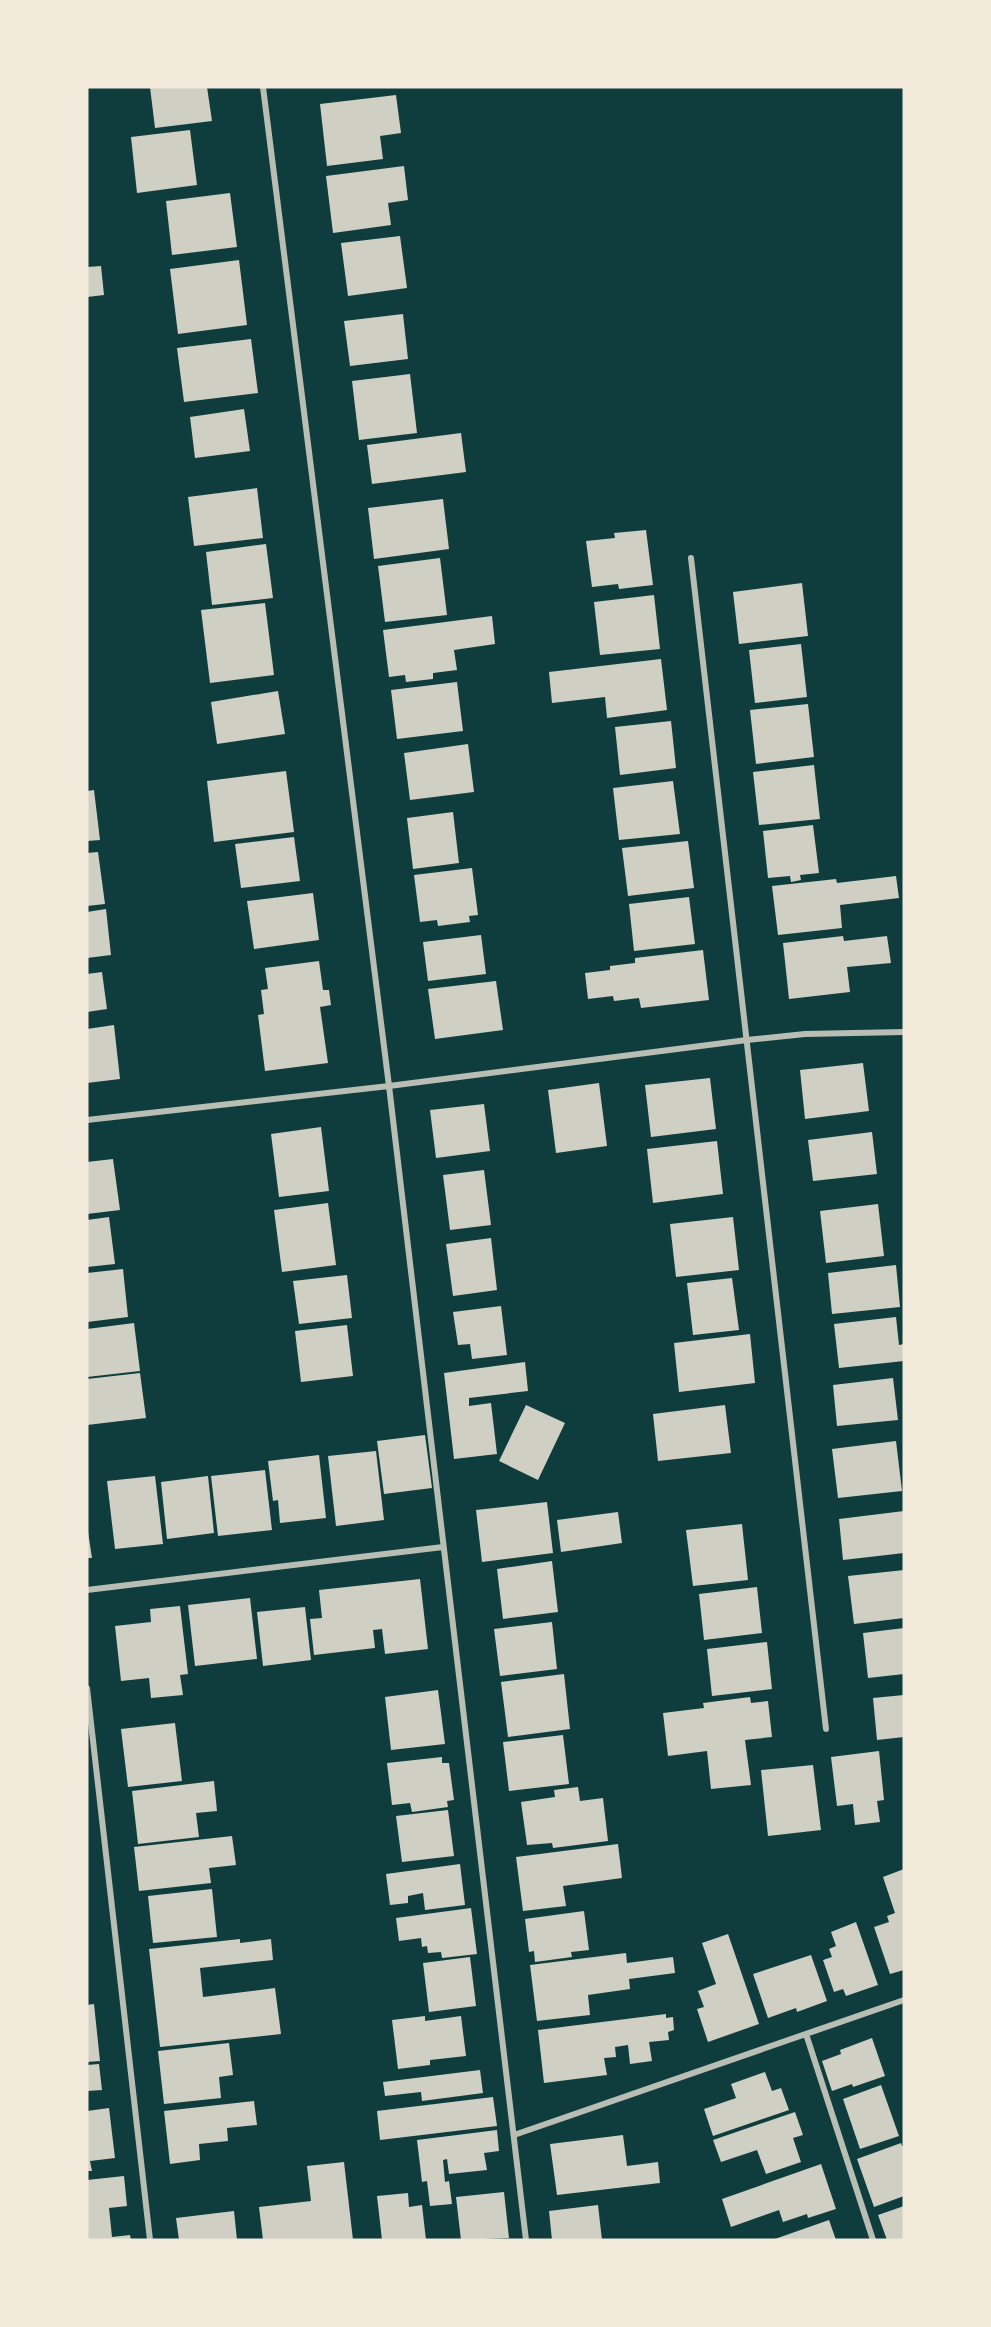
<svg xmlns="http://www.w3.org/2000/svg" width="991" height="2327" font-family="'Alegreya Sans',sans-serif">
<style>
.building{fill:#cfcfc3}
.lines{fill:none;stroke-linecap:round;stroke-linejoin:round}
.minor{stroke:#b8beb3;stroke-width:6}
</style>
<rect width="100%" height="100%" fill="#0f3d3e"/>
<path class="building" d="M150 87H207L212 121 155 128Z
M396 95 401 133 380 136 383 159 327 166 320 104Z
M190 130 197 185 137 193 131 137Z
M404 166 408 200 388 203 391 225 333 233 326 176Z
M230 193 237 247 172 255 166 201Z
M400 236 407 288 348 296 341 243Z
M239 260 247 325 178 334 170 269Z
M101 266 104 295 87 297V267Z
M403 314 408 359 350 366 344 321Z
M251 339 258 393 184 402 177 348Z
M410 374 417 433 359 440 352 381Z
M244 409 250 451 195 458 190 417Z
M461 433 466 472 372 484 367 445Z
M257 488 263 538 194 546 188 497Z
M443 499 449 549 374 559 368 508Z
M646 530 653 585 619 589 618 584 592 587 586 541 615 538 614 533Z
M266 544 273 598 212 605 206 552Z
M440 558 447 615 385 622 378 566Z
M802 583 808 636 739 644 733 592Z
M654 595 660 649 600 655 594 602Z
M265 603 274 675 210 683 201 610Z
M492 616 495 644 454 650 457 670 433 673V679L406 682 405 675 389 677 383 630Z
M801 644 807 697 755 703 749 650Z
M661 659 667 710 607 718 605 697 552 703 549 672Z
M457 682 463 731 397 739 391 690Z
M278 691 285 734 217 744 211 702Z
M808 704 814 757 756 764 750 710Z
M671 721 676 768 620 775 615 727Z
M468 744 474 792 410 800 404 753Z
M814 765 820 819 759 825 753 772Z
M286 771 294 832 214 842 207 781Z
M673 781 680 834 619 840 613 788Z
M94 790 100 840 87 841V791Z
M453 812 459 863 413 869 407 818Z
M813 825 819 873 800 875 801 880 791 882 790 876 768 878 763 831Z
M294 837 300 881 241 888 235 844Z
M688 841 694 888 628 896 622 848Z
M98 852 105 904 87 906V853Z
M472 868 478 915 469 916 470 922 438 926 437 920 420 922 414 875Z
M896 876 899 898 840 905 842 928 778 935 772 886 836 879 837 883Z
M313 893 319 940 254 949 247 901Z
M689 897 695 944 634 951 629 904Z
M106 909 111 955 87 958V912Z
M481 935 486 974 428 981 423 942Z
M843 936 844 941 887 936 891 963 847 967 850 992 789 999 783 943Z
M703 950 709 1000 641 1008 639 998 614 1001 613 996 588 999 585 973 610 970V966L635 963V958Z
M319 961 323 990H329L331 1005 320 1007 328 1063 265 1071 258 1015 264 1014 261 990 268 989 265 968Z
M102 972 107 1009 87 1012V974Z
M496 981 503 1030 435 1039 428 989Z
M114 1025 120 1079 87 1083V1029Z
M863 1063 869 1111 805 1119 800 1070Z
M710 1078 716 1129 651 1137 645 1085Z
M599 1083 607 1146 556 1153 548 1090Z
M484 1104 490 1151 436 1158 430 1110Z
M321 1127 329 1191 279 1197 271 1134Z
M872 1132 877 1174 813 1181 808 1140Z
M717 1141 723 1194 653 1203 647 1149Z
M113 1159 120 1210 87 1214V1162Z
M484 1170 491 1225 450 1230 443 1175Z
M328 1203 336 1265 282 1272 274 1210Z
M878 1204 884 1256 826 1263 820 1211Z
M109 1217 115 1264 87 1267V1220Z
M733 1217 739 1270 676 1277 670 1224Z
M491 1238 497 1290 453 1296 446 1244Z
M896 1265 900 1307 832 1314 828 1273Z
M123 1269 128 1317 87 1322V1273Z
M347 1275 352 1318 299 1324 293 1281Z
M732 1278 739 1330 693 1335 687 1283Z
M501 1306 507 1355 472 1359 470 1344 458 1345 453 1312Z
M896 1317 899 1345 904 1344V1361L839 1368 834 1324Z
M134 1323 140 1371 87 1377V1329Z
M347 1325 353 1376 301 1382 295 1331Z
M750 1334 755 1383 679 1392 674 1343Z
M525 1362 528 1391 469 1398V1406L491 1403 497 1454 454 1459 444 1373Z
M140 1373 146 1418 87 1425V1379Z
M893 1378 898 1420 837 1426 833 1385Z
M526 1405 565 1423 538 1480 499 1461Z
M725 1405 731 1453 658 1461 653 1414Z
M425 1435 432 1488 384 1494 377 1441Z
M896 1441 902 1491 838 1498 832 1449Z
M376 1451 384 1520 336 1526 328 1456Z
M319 1455 326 1518 280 1523 278 1500 273 1501 268 1461Z
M265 1470 272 1530 218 1536 211 1476Z
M155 1476 163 1544 115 1549 107 1481Z
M208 1476 214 1533 167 1539 161 1482Z
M547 1502 553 1553 482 1562 476 1510Z
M904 1511V1553L843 1560 839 1519Z
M618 1512 622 1543 561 1552 557 1520Z
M742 1524 748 1580 693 1586 686 1530Z
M87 1525 92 1558H87Z
M552 1561 558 1612 503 1619 497 1569Z
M904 1570V1618L854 1624 848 1576Z
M420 1579 428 1649 385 1654 382 1629 373 1630 375 1648 314 1655 310 1619 322 1618 319 1590Z
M757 1587 762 1633 704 1640 699 1594Z
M250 1598 257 1659 195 1666 188 1605Z
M180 1606 188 1674 180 1675 183 1695 151 1698 149 1678 121 1681 115 1626 151 1622 150 1609Z
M305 1607 311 1660 263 1666 257 1612Z
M552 1622 557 1669 500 1676 494 1629Z
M904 1628V1674L868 1678 863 1633Z
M767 1642 772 1689 712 1696 707 1649Z
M564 1674 570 1729 508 1737 501 1682Z
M438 1690 445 1744 391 1750 385 1697Z
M904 1695V1737L877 1740 873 1698Z
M750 1697 751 1703 768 1701 772 1737 745 1740 751 1785 711 1789 707 1751 668 1756 663 1713 704 1708 703 1703Z
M175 1723 182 1781 128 1787 121 1729Z
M563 1735 569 1784 509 1791 503 1742Z
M879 1751 884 1800 877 1801 880 1822 855 1825 853 1804 837 1806 831 1757Z
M442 1757V1763H449L454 1800 447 1801 448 1807 412 1812 410 1803 392 1805 387 1763Z
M813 1765 821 1830 768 1836 761 1770Z
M214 1781 217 1811 196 1813 199 1837 138 1844 132 1791Z
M578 1787 580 1801 603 1798 608 1841 553 1848 552 1843 527 1845 521 1802 555 1797 554 1790Z
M448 1810 454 1856 402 1862 396 1816Z
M232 1836 236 1865 209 1868 211 1883 139 1891 134 1847Z
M618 1844 622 1878 563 1886 566 1906 523 1911 516 1857Z
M460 1864 465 1905 425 1910 423 1893 408 1896V1903L390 1905 386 1874Z
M904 1869V1970L890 1974 874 1927 889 1922 887 1916 895 1913 883 1877Z
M212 1889 217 1937 153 1943 148 1896Z
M471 1908 477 1954 442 1958 441 1952 428 1953 427 1946 422 1947 421 1938 399 1941 396 1918Z
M584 1911 589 1950 571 1952 572 1957 535 1962 534 1951 529 1952 525 1919Z
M856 1922 878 1985 846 1996 843 1989 834 1992 823 1960 832 1957 829 1949 836 1946 831 1932Z
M728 1934 759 2024 708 2042 697 2009 704 2007 698 1991 716 1984 702 1943Z
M240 1939V1943L271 1939 273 1960 200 1968 203 1997 275 1988 281 2034 160 2047 149 1949Z
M626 1953 627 1963 673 1957 675 1973 629 1979 630 1989 588 1995 590 2015 537 2021 530 1965Z
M811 1955 827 2001 797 2012 796 2008 768 2018 753 1974Z
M470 1957 476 2006 429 2012 423 1963Z
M94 2004 100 2061 87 2062V2005Z
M666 2014V2018L673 2017 674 2030 668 2032 669 2040 649 2042 652 2061 630 2064 628 2045 615 2047 616 2057 604 2058 607 2075 544 2083 538 2030Z
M425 2016V2021L461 2016 466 2056 430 2060V2065L398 2069 392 2020Z
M872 2038 885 2076 853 2087 852 2084 832 2091 822 2061 841 2054 840 2050Z
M229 2043 233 2075 219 2077 221 2098 164 2104 158 2051Z
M99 2064 102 2090 87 2091V2065Z
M480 2070 483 2093 422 2101 421 2092 385 2096 383 2082Z
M765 2072 772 2091 781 2088 789 2110 713 2136 704 2109 736 2098 731 2084Z
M881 2085 899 2136 860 2149 843 2099Z
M493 2097 497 2126 380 2140 377 2111Z
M254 2101 257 2125 227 2128 228 2141 199 2144 200 2160 170 2164 164 2111Z
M109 2108 115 2158 90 2161 92 2171H87V2111Z
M795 2112 803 2135 793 2138 801 2162 766 2174 757 2150 721 2162 713 2140Z
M497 2130 499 2151 484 2153 487 2170 449 2174 447 2159 443 2160 445 2182 449 2181 452 2204 430 2206 427 2181 422 2182 417 2140Z
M623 2135 627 2166 658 2162 660 2183 557 2195 550 2144Z
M901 2143 902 2146 904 2145V2196L874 2207 857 2159Z
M344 2162 353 2240H263L259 2207 311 2201 307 2166Z
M821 2164 836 2209 808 2218 807 2214 783 2222 779 2210 731 2227 722 2199Z
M124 2176 127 2206 109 2208 112 2237 130 2235 131 2240H87V2180Z
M504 2192 509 2238 461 2240 456 2197Z
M408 2193 409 2207 422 2205 426 2240H382L377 2196Z
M598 2205 602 2240H552L549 2211Z
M904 2206V2240H887L878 2215Z
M234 2211 237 2240H179L176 2218Z
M829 2220 836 2240H772Z"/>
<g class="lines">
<path class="minor" d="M263 87 389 1086 526 2240
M691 558 826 1729
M87 1120 389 1086 747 1040 805 1034 904 1032
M87 1590 443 1547
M87 1688 150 2240
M806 2034 873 2240
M514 2135 904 2000"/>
</g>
<rect width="991" height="2327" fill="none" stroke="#f1e9da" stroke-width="177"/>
</svg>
